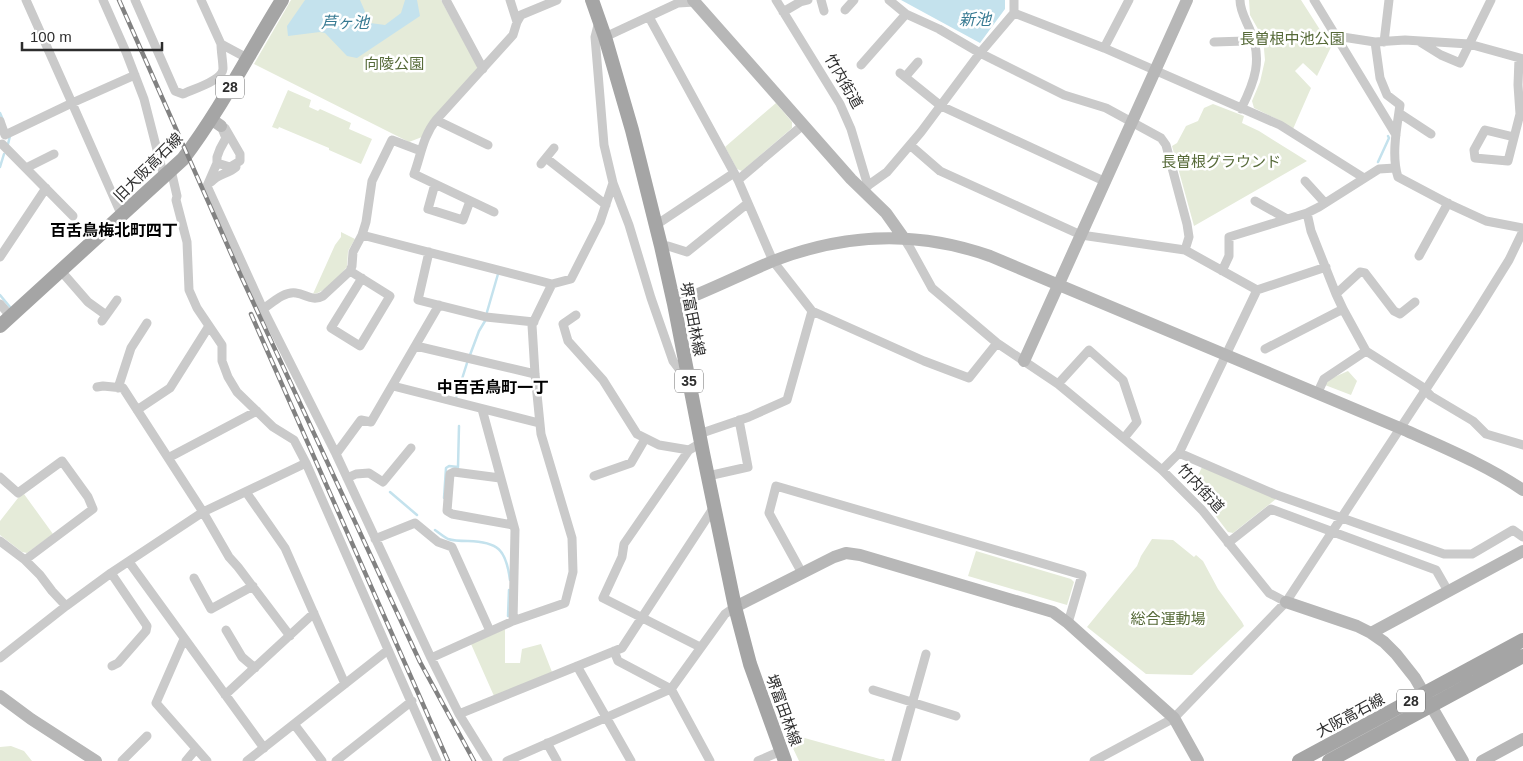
<svg xmlns="http://www.w3.org/2000/svg" width="1523" height="761" viewBox="0 0 1523 761" font-family="Arial,'Noto Sans JP',sans-serif">
  <style>
    .green { fill: #e5ebd9 }
    .water { fill: #c4e2ed }
    .lines { fill: none; stroke-linecap: round; stroke-linejoin: round }
    .stream { stroke: #c4e2ed; stroke-width: 2.5 }
    .street { stroke: #cacaca; stroke-width: 9 }
    .secondary { stroke: #b7b7b7; stroke-width: 12 }
    .primary { stroke: #a5a5a5; stroke-width: 14 }
    .rail-casing { stroke: #828282; stroke-width: 4.5 }
    .rail { stroke: #fff; stroke-width: 2.5; stroke-dasharray: 8; stroke-linecap: butt }
    .labels { text-anchor: middle; dominant-baseline: central; stroke-width: 5; stroke-linejoin: round; paint-order: stroke }
    .shield { fill: #fff; stroke: #6c6c6c; stroke-width: 1 }
    .shield-label { font-size: 14px; font-weight: bold; fill: #2d2d2d }
    .park-label { font-size: 15px; fill: #566a38; stroke: #fff }
    .street-label { font-size: 15px; fill: #2d2d2d; stroke: #fff }
    .water-label { font-size: 16px; font-style: italic; fill: #377a92; stroke: #fff }
    .neighbourhood-label { font-size: 16px; font-weight: bold; fill: #000; stroke: #fff }
  </style>
  <rect width="100%" height="100%" fill="#fff"/>
  <path class="green" d="M291 0H441L477 66V71L422 137 409 142 254 64Z
    M1249 0H1301L1331 47 1317 76 1303 63 1295 71 1311 88 1293 129 1279 120 1254 108 1252 101 1260 82 1265 60 1263 38 1250 15Z
    M288 90 311 100 309 107 318 111 320 109 351 123 349 129 372 139 361 164 329 150V148L279 127 278 129 272 127Z
    M776 103 792 122V128L742 171 737 169 725 147Z
    M1213 104 1244 116 1242 123 1259 131 1307 161 1194 226 1172 146 1177 143 1186 126 1198 121 1204 108Z
    M341 232 355 239 348 251 347 267C338 277 327 292 313 294L335 245 341 237Z
    M1348 371 1357 381 1351 395 1325 385 1330 379Z
    M1202 467 1276 499 1233 533 1228 532 1208 506 1191 489 1193 486Z
    M24 494 53 534 27 553 22 552 0 535V521L18 498Z
    M1152 539 1173 540 1194 557 1196 555 1203 561 1218 589 1242 622 1244 626 1192 675 1146 674 1087 627 1137 566 1141 556Z
    M976 551 1071 579 1074 582 1067 605 968 576Z
    M505 629V663H520L522 649 541 644 552 672 494 696 471 644Z
    M801 737 880 759H884L885 761H799L790 742Z
    M11 746 24 751 32 761H0V747Z"/>
  <path class="water" d="M305 0H360L370 23 385 25 401 13 405 0H417L420 16 357 58 347 56 325 33 320 32 288 36 287 26Z
    M901 0H1005V9L980 43Z"/>
  <g class="lines">
    <path class="stream" d="M0 113 3 120
      M8 144 10 136
      M1378 162 1389 138 1388 136
      M0 167 4 154
      M0 295 10 307
      M487 312 498 274
      M470 355 479 331 485 321
      M456 398 467 363
      M390 492 417 515
      M444 498 446 468 449 466 458 467 459 426
      M435 530C439 533 444 537 448 539 454 541 461 541 468 541 498 542 506 549 510 580
      M508 616 509 590"/>
    <path class="street" d="M26 0 72 103 135 75
      M103 0 126 52 144 99 164 177
      M135 0 175 91 183 94C193 89 222 81 223 69 223 61 221 52 221 44
      M201 0 221 44 247 58
      M446 0 483 69
      M510 0 517 22
      M776 0 840 104 851 129 868 186
      M821 0 824 11
      M889 0 906 14 939 29 980 53 1064 95 1106 108 1161 138 1166 145 1187 224 1189 237 1185 250
      M1240 0C1240 11 1246 20 1250 30 1263 59 1255 81 1241 109
      M1314 0 1396 135
      M845 10 854 0
      M783 12 800 2 808 0
      M1014 13 1104 48 1280 125 1364 178
      M649 17 738 180 773 261 812 311 924 361 969 378 997 343
      M599 21 595 37 604 145 613 183 629 225 651 298 673 361 686 378
      M1336 36 1375 42 1380 78 1387 95 1400 105C1397 126 1391 156 1398 177L1449 204 1486 221 1523 228
      M605 37 678 3 695 2
      M1214 42 1245 41 1254 39
      M1375 42 1405 40 1469 44 1523 59
      M1384 42 1389 0
      M1420 42 1441 55 1460 63 1491 0
      M1104 48 1129 0
      M861 65 906 14
      M900 73 941 106 1106 182
      M905 77 918 62
      M1399 113 1431 134
      M436 120 488 145
      M0 121 5 135 72 103 122 216
      M221 126 226 138 220 149 217 157V163L207 186 263 309 336 454 431 658 459 714 488 761
      M1514 137 1485 130 1474 150 1475 158 1508 161 1520 114 1518 85 1519 59
      M2 144 73 216
      M910 145 940 171 1081 235 1185 250 1257 290
      M546 158 606 205
      M217 163 230 167 240 161V154L225 128
      M541 164 554 148
      M26 168 54 154
      M171 170 177 196 176 200 187 242 189 290 197 308 222 345V361L228 377 237 392 273 427 294 440 306 463 437 761
      M738 180 803 125
      M1305 181 1325 203
      M211 182C218 174 228 174 236 167
      M435 184 428 209 463 220 470 201
      M863 189 887 172 921 132 980 53 1014 13V0
      M1255 201 1287 219
      M494 212 414 174C421 155 423 136 436 120L513 35 517 22 521 15 557 0
      M1307 213 1311 231 1336 294 1343 309 1366 351 1421 386 1431 396 1473 421 1486 434 1523 445
      M656 225 734 173
      M362 235 552 284 571 279 600 222 613 183
      M903 237 910 248 932 288 997 343 1058 384 1162 470 1202 510 1269 593 1286 602
      M661 246H668L687 252 748 203
      M429 252 418 300 486 317 534 322
      M1419 256 1448 203
      M0 257 46 188
      M61 271 88 302 106 315
      M350 271 390 296 360 346 331 328 362 278
      M1222 271 1229 256V237L1307 213 1319 207 1379 169 1395 168
      M1336 294 1360 272 1365 273 1394 311 1400 314 1415 302
      M0 304 11 317
      M263 309C272 303 284 291 296 293 306 294 312 302 323 296L350 271 352 266 353 252 362 235 366 222 372 181 392 140 421 151
      M576 315 563 324 568 341 603 380 637 434 659 445 689 450
      M102 321 117 300
      M416 346 535 374
      M1265 349 1343 309
      M1058 384 1089 350 1123 380 1137 422 1124 438
      M393 386 539 423
      M97 387 103 386 123 388 203 512 229 557 238 567 290 636
      M118 388 131 348 147 323
      M1317 394 1324 379 1366 351
      M482 409 515 530 513 621
      M137 410 170 388 209 326
      M699 434 749 417 787 400 812 311
      M1179 453 1274 494 1444 554H1472L1513 530 1523 537
      M336 454 361 420 371 422 439 305
      M168 458 257 411
      M1162 470 1179 453 1257 290 1326 267
      M594 476 631 463 645 439
      M708 476 748 467 739 420
      M0 477 18 493 62 461 88 497 93 509 25 560
      M347 478 356 474 369 473 383 482 411 448
      M500 478 454 472 450 474 447 511 452 514 513 525
      M246 492 285 548 345 684
      M375 539 415 523 438 542 452 547 490 631
      M0 541 25 560 40 575 52 591 66 606
      M1228 543 1271 509 1436 570 1448 591
      M129 562 264 748
      M111 573 147 626 146 631 118 663 112 666
      M802 573 769 513 776 486 1082 575 1068 623
      M194 578 211 609 253 586
      M226 630 242 657 255 668
      M184 639 156 703 207 761
      M700 647 603 598 622 557 624 544 689 450 701 443
      M614 651 618 661 671 689 710 761
      M0 658 66 606 111 573 203 512 306 463
      M431 658 513 621 565 603 573 572 572 538 541 434 535 374 532 325 552 284
      M577 666 631 761
      M873 690 956 716
      M225 695 314 613
      M459 714 622 648 714 507
      M294 724 322 761
      M547 743 557 761
      M122 761 147 736
      M186 761 196 749
      M247 761 388 650
      M336 761 412 701
      M507 761 671 689 725 614 735 607
      M758 761 781 751
      M896 761 926 654
      M1094 761 1174 718 1286 602 1476 313 1509 260 1523 231"/>
    <path class="secondary" d="M693 0 851 179 886 213 903 237
      M211 119 221 126
      M674 304C708 291 740 275 773 261 845 233 917 230 990 256L1407 431C1447 449 1486 465 1523 490
      M1024 361 1187 0
      M1286 602 1357 626 1371 633 1384 642 1396 654 1415 678 1463 761
      M735 607 834 557 846 553 860 555 1053 612 1068 623 1174 718 1198 761
      M1371 633 1523 551
      M0 696 31 719 96 761
      M1482 761 1523 739"/>
    <path class="primary" d="M592 0 605 37 632 130 661 246 674 304 703 453 735 607 750 664 785 761
      M0 326 183 159C221 109 249 53 282 0
      M1299 761 1523 640
      M1329 761 1523 656"/>
    <g class="rail-casing">
      <path id="rail" d="M119 0 241 276 420 662 474 761
        M251 314 448 761"/>
    </g>
    <use href="#rail" class="rail"/>
  </g>
  <g class="labels">
    <g class="shield">
      <rect x="216" y="75.5" width="28" height="23" rx="4"/>
      <rect x="675" y="369.5" width="28" height="23" rx="4"/>
      <rect x="1397" y="689.5" width="28" height="23" rx="4"/>
    </g>
    <g class="shield-label">
      <text x="230" y="87">28</text>
      <text x="689" y="381">35</text>
      <text x="1411" y="701">28</text>
    </g>
    <g class="park-label">
      <text x="1292" y="38">長曽根中池公園</text>
      <text x="394" y="63">向陵公園</text>
      <text x="1221" y="161">長曽根グラウンド</text>
      <text x="1168" y="618">総合運動場</text>
    </g>
    <g class="street-label">
      <text transform="translate(844 81) rotate(60)">竹内街道</text>
      <text transform="translate(148 167) rotate(-45)">旧大阪高石線</text>
      <text transform="translate(693 319) rotate(79)">堺富田林線</text>
      <text transform="translate(1201 488) rotate(47)">竹内街道</text>
      <text transform="translate(784 710) rotate(70)">堺富田林線</text>
      <text transform="translate(1350 715) rotate(-28)">大阪高石線</text>
    </g>
    <g class="water-label">
      <text x="975" y="19">新池</text>
      <text x="345" y="22">芦ヶ池</text>
    </g>
    <g class="neighbourhood-label">
      <text x="114" y="230">百舌鳥梅北町四丁</text>
      <text x="493" y="387">中百舌鳥町一丁</text>
    </g>
  </g>
  <path d="M22 42v8h140v-8" fill="none" stroke="#2d2d2d" stroke-width="2.5"/>
  <text x="30" y="42" font-size="15" fill="#2d2d2d" stroke="#ffffff" stroke-width="4" paint-order="stroke">100 m</text>
</svg>
